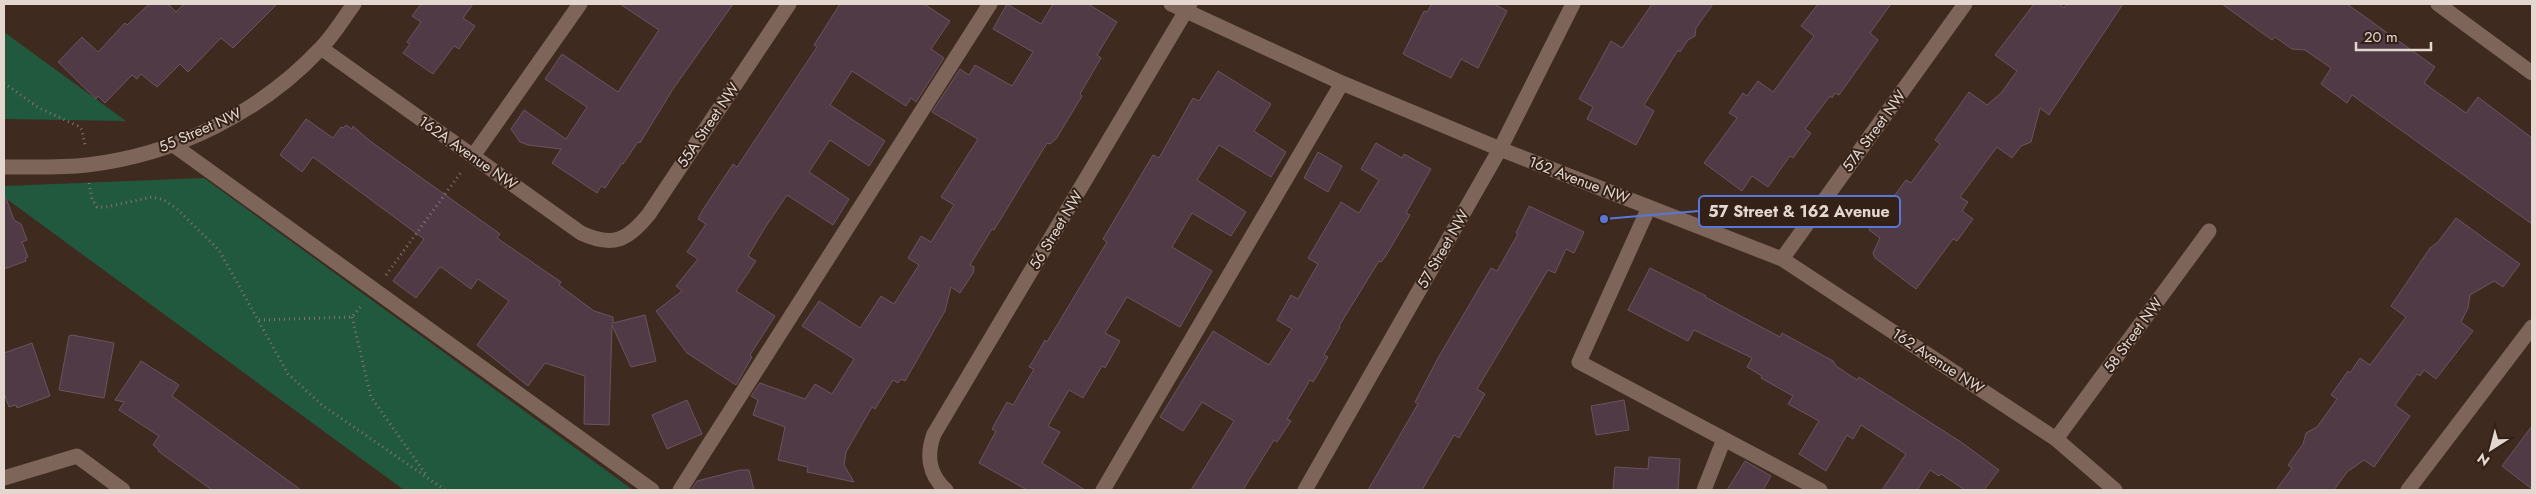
<svg xmlns="http://www.w3.org/2000/svg" width="2536" height="494" viewBox="0 0 2536 494" font-family="Jost,sans-serif">
  <style>
    .green { fill: #21593e }
    .building { fill: #503a46; stroke: #6b5460 }
    .lines { fill: none; stroke-linecap: round; stroke-linejoin: round }
    .path { stroke: #85746b; stroke-width: 3; stroke-dasharray: 1 4; stroke-linecap: butt }
    .minor { stroke: #7d6559; stroke-width: 15 }
    .labels { text-anchor: middle; dominant-baseline: central; stroke-width: 4; stroke-linejoin: round; paint-order: stroke }
    .street-label { font-size: 15px; fill: #e4d7d0; stroke: #332016 }
    .leader { fill: none; stroke: #5977d6; stroke-width: 2 }
    .callout-dot { fill: #5977d6; stroke: #332016; stroke-width: 2 }
    .callout { fill: #332016; stroke: #5977d6; stroke-width: 2 }
    .callout-label { font-size: 16px; text-anchor: middle; font-weight: bold; fill: #e4d7d0 }
  </style>
  <rect width="100%" height="100%" fill="#3e2a1f"/>
  <path class="green" d="M4 32 126 121 4 119Z
    M204 178 633 490H404L4 197V186Z"/>
  <path class="building" d="M149 4H168L176 12 184 4H277L233 48 221 38 188 72 180 64 157 87 141 74 137 79 132 75 105 103 98 96 96 99 58 62 82 37 98 52 125 23 127 25Z
    M421 4H473L463 18 475 26 459 49 454 46 433 74 403 53 410 44 407 42 421 22 412 16Z
    M620 4H733L673 89 640 143 638 142 623 164 622 163 605 188 601 186 597 193 552 163 561 149 528 145 520 142 511 129 524 110 566 139 587 107 545 79 562 54 618 92 659 30Z
    M840 4H924L950 21 931 49 944 58 916 102 911 98 906 106 852 71 830 105 885 141 869 166 830 140 809 172 849 199 833 225 787 195 766 226 748 256 756 261 736 291 775 316 750 355 752 357 736 385 687 353 656 311 682 291 676 286 698 259 687 252 706 224 698 219 702 211 733 164 737 167 817 47 814 45Z
    M1007 4 1041 24 1053 4H1088L1117 22 1097 55 1101 58 1080 94 1082 96 1056 139 1050 144 1047 143 994 230 992 229 970 265 974 267 973 273 960 293 951 287 945 311 905 381 901 379 898 383 893 380 875 409 872 407 846 452 844 465 854 482 807 472 808 467 778 460 785 427 753 415 758 400 751 396 760 383 805 399 815 384 832 394 854 359 802 326 819 301 860 328 881 296 894 304 919 265 908 258 921 236 931 242 954 205 941 197 978 139 932 112 960 69 969 75 975 65 1012 86 1033 52 993 29Z
    M1432 4H1494L1507 11 1478 68 1461 59 1451 78 1403 54 1424 11 1427 12Z
    M1652 4H1713L1696 28 1695 36 1688 40 1680 52 1678 50 1644 105 1654 111 1636 145 1587 119 1593 107 1579 99 1611 41 1622 48Z
    M1818 4H1891L1870 33 1878 40 1839 95 1835 93 1832 98 1830 96 1805 129 1811 133 1793 158 1790 156 1768 187 1752 176 1742 191 1704 163 1737 118 1729 113 1743 93 1747 96 1758 81 1773 92 1814 36 1801 26Z
    M2034 4H2059L2064 8 2067 4H2123L2049 115 2040 108 2031 142 2021 146 2012 158 1997 147 1960 197 1968 202 1962 211 1973 219 1957 241 1953 239 1916 289 1875 258 1873 253 1880 238 1869 230 1906 180 1911 183 1940 144 1935 140 1969 92 1987 105 2001 93 2017 71 1995 55Z
    M2222 4H2347L2435 67 2424 83 2466 113 2478 97 2532 138V224L2352 95 2347 103 2321 84 2331 68 2305 50 2292 49 2275 37 2272 40Z
    M1218 71 1271 104 1254 131 1286 152 1271 177 1219 145 1197 180 1246 212 1231 236 1192 213 1172 247 1212 271 1180 327 1127 297 1105 333 1120 341 1105 368 1102 366 1083 398 1069 390 1048 426 1060 432 1042 463 1085 490H1027L979 463 996 431 992 429 1007 402 1013 405 1034 369 1029 367 1033 361 1045 340 1047 342 1107 242 1103 239 1153 155 1159 158 1193 98 1199 101Z
    M306 119 333 138 341 127 343 128 346 125 352 129 353 126 370 141 500 234 497 238 561 282 559 285 594 311 613 317V323L645 315 656 361 631 367 612 325 609 425 584 424 585 376 545 363 528 386 477 345 509 301 478 279 471 289 441 267 439 268 416 298 393 281 424 239 313 157 302 172 280 155Z
    M1376 143 1402 158 1404 154 1431 169 1406 213 1410 215 1385 257 1381 262 1379 261 1339 326 1340 327 1324 355 1328 357 1313 382 1310 380 1287 419 1291 421 1277 442 1274 440 1243 490H1191L1234 421 1202 402 1183 431 1160 417 1213 331 1269 365 1292 329 1277 320 1291 295 1298 299 1318 264 1308 258 1341 202 1359 213 1379 180 1361 169Z
    M1318 152 1342 166 1328 192 1304 178Z
    M4 198H6L14 220 21 224 27 240 22 242 28 257 25 258 26 261 4 269Z
    M1529 206 1584 232 1574 253 1566 249 1555 273 1548 270 1477 389 1485 394 1459 438 1454 435 1422 490H1368L1418 404 1415 402 1438 358 1491 268 1497 271 1518 234 1516 233Z
    M2456 218 2520 264 2503 287 2494 281 2470 295 2468 308 2461 322 2473 331 2436 379 2424 370 2420 376 2417 374 2395 405 2410 416 2374 467 2364 460 2347 472 2334 490H2276L2292 468 2288 465 2303 444 2306 433 2317 427 2337 399 2331 395 2348 371 2350 373 2360 358 2370 365 2406 317 2391 306 2430 248 2438 242Z
    M1650 268 1706 296 1705 297 1780 337 1782 333 1833 361 1836 366 1857 380 1859 377 1961 442 1999 470 1984 490H1965L1941 474 1939 476 1930 470 1917 490H1882L1906 454 1861 425 1853 439 1847 435 1826 471 1799 454 1819 421 1788 404 1793 396 1761 378 1762 376 1747 367 1752 358 1694 330 1688 341 1628 310Z
    M72 335 114 343 104 398 59 390 69 336Z
    M32 343 50 396 17 408 16 405 9 407 4 393V353Z
    M141 361 179 385 172 396 301 490H212L158 451 159 450 153 445 159 436 119 410 124 402 115 400Z
    M687 400 702 434 667 449 652 415Z
    M1624 400 1629 430 1596 435 1591 406Z
    M2532 426V489L2502 466Z
    M1649 457 1680 459 1678 490H1613L1615 467 1648 469Z
    M1745 461 1771 476 1763 490H1727Z
    M740 470H749L754 490H691L697 481Z"/>
  <g class="lines">
    <path class="path" d="M4 83 39 108 78 126 82 130 85 145
      M89 183 92 199 97 207H106L152 197 164 200 176 208 219 250 288 374 322 405 445 490
      M386 275 462 171
      M352 317 371 397 427 476
      M259 320 352 317 362 305"/>
    <path class="minor" d="M1171 4 1342 83 1500 149 1782 259 2056 439 2115 490
      M2438 4 2532 73
      M321 48 581 233C613 248 628 240 649 214L789 4
      M172 144 652 490
      M473 156 580 4
      M4 167C31 167 60 168 87 165 174 155 260 113 320 49 333 36 343 19 354 4
      M1649 207 1579 362 1820 490
      M1782 259 1965 4
      M2056 439 2209 231
      M4 478 77 456 123 490
      M680 490 990 4
      M946 490C929 475 926 455 934 434L1190 4
      M1103 490 1342 83
      M1305 490 1500 149 1573 4
      M1704 490 1724 439
      M2408 490 2532 327"/>
  </g>
  <g class="labels">
    <g class="street-label">
      <text transform="translate(708 125) rotate(-56)">55A Street NW</text>
      <text transform="translate(200 130) rotate(-24)">55 Street NW</text>
      <text transform="translate(1874 131) rotate(-54)">57A Street NW</text>
      <text transform="translate(468 153) rotate(35)">162A Avenue NW</text>
      <text transform="translate(1579 180) rotate(21)">162 Avenue NW</text>
      <text transform="translate(1056 230) rotate(-59)">56 Street NW</text>
      <text transform="translate(1443 249) rotate(-60)">57 Street NW</text>
      <text transform="translate(2133 335) rotate(-54)">58 Street NW</text>
      <text transform="translate(1938 361) rotate(33)">162 Avenue NW</text>
    </g>
  </g>
  <path class="leader" d="M1604 219L1699 211"/>
  <circle class="callout-dot" cx="1604" cy="219" r="5"/>
  <rect class="callout" x="1699" y="196" width="201" height="31" rx="5"/>
  <g class="callout-label">
    <text x="1799" y="217">57 Street &amp; 162 Avenue</text>
  </g>
  <rect width="2536" height="494" fill="none" stroke="#e4d7d0" stroke-width="10"/>
  <g transform="translate(2491 449) rotate(216)" stroke="#332016" stroke-width="4" paint-order="stroke">
  <path d="M0-4L9 19L0 12L-9 19Z" fill="#e4d7d0"/>
  <text y="-8" font-size="14" font-weight="bold" text-anchor="middle" fill="#e4d7d0">N</text>
  </g>
  <path d="M2356 42v8h75v-8" fill="none" stroke="#e4d7d0" stroke-width="2.5"/>
  <text x="2364" y="42" font-size="15" fill="#e4d7d0" stroke="#332016" stroke-width="4" paint-order="stroke">20 m</text>
</svg>
